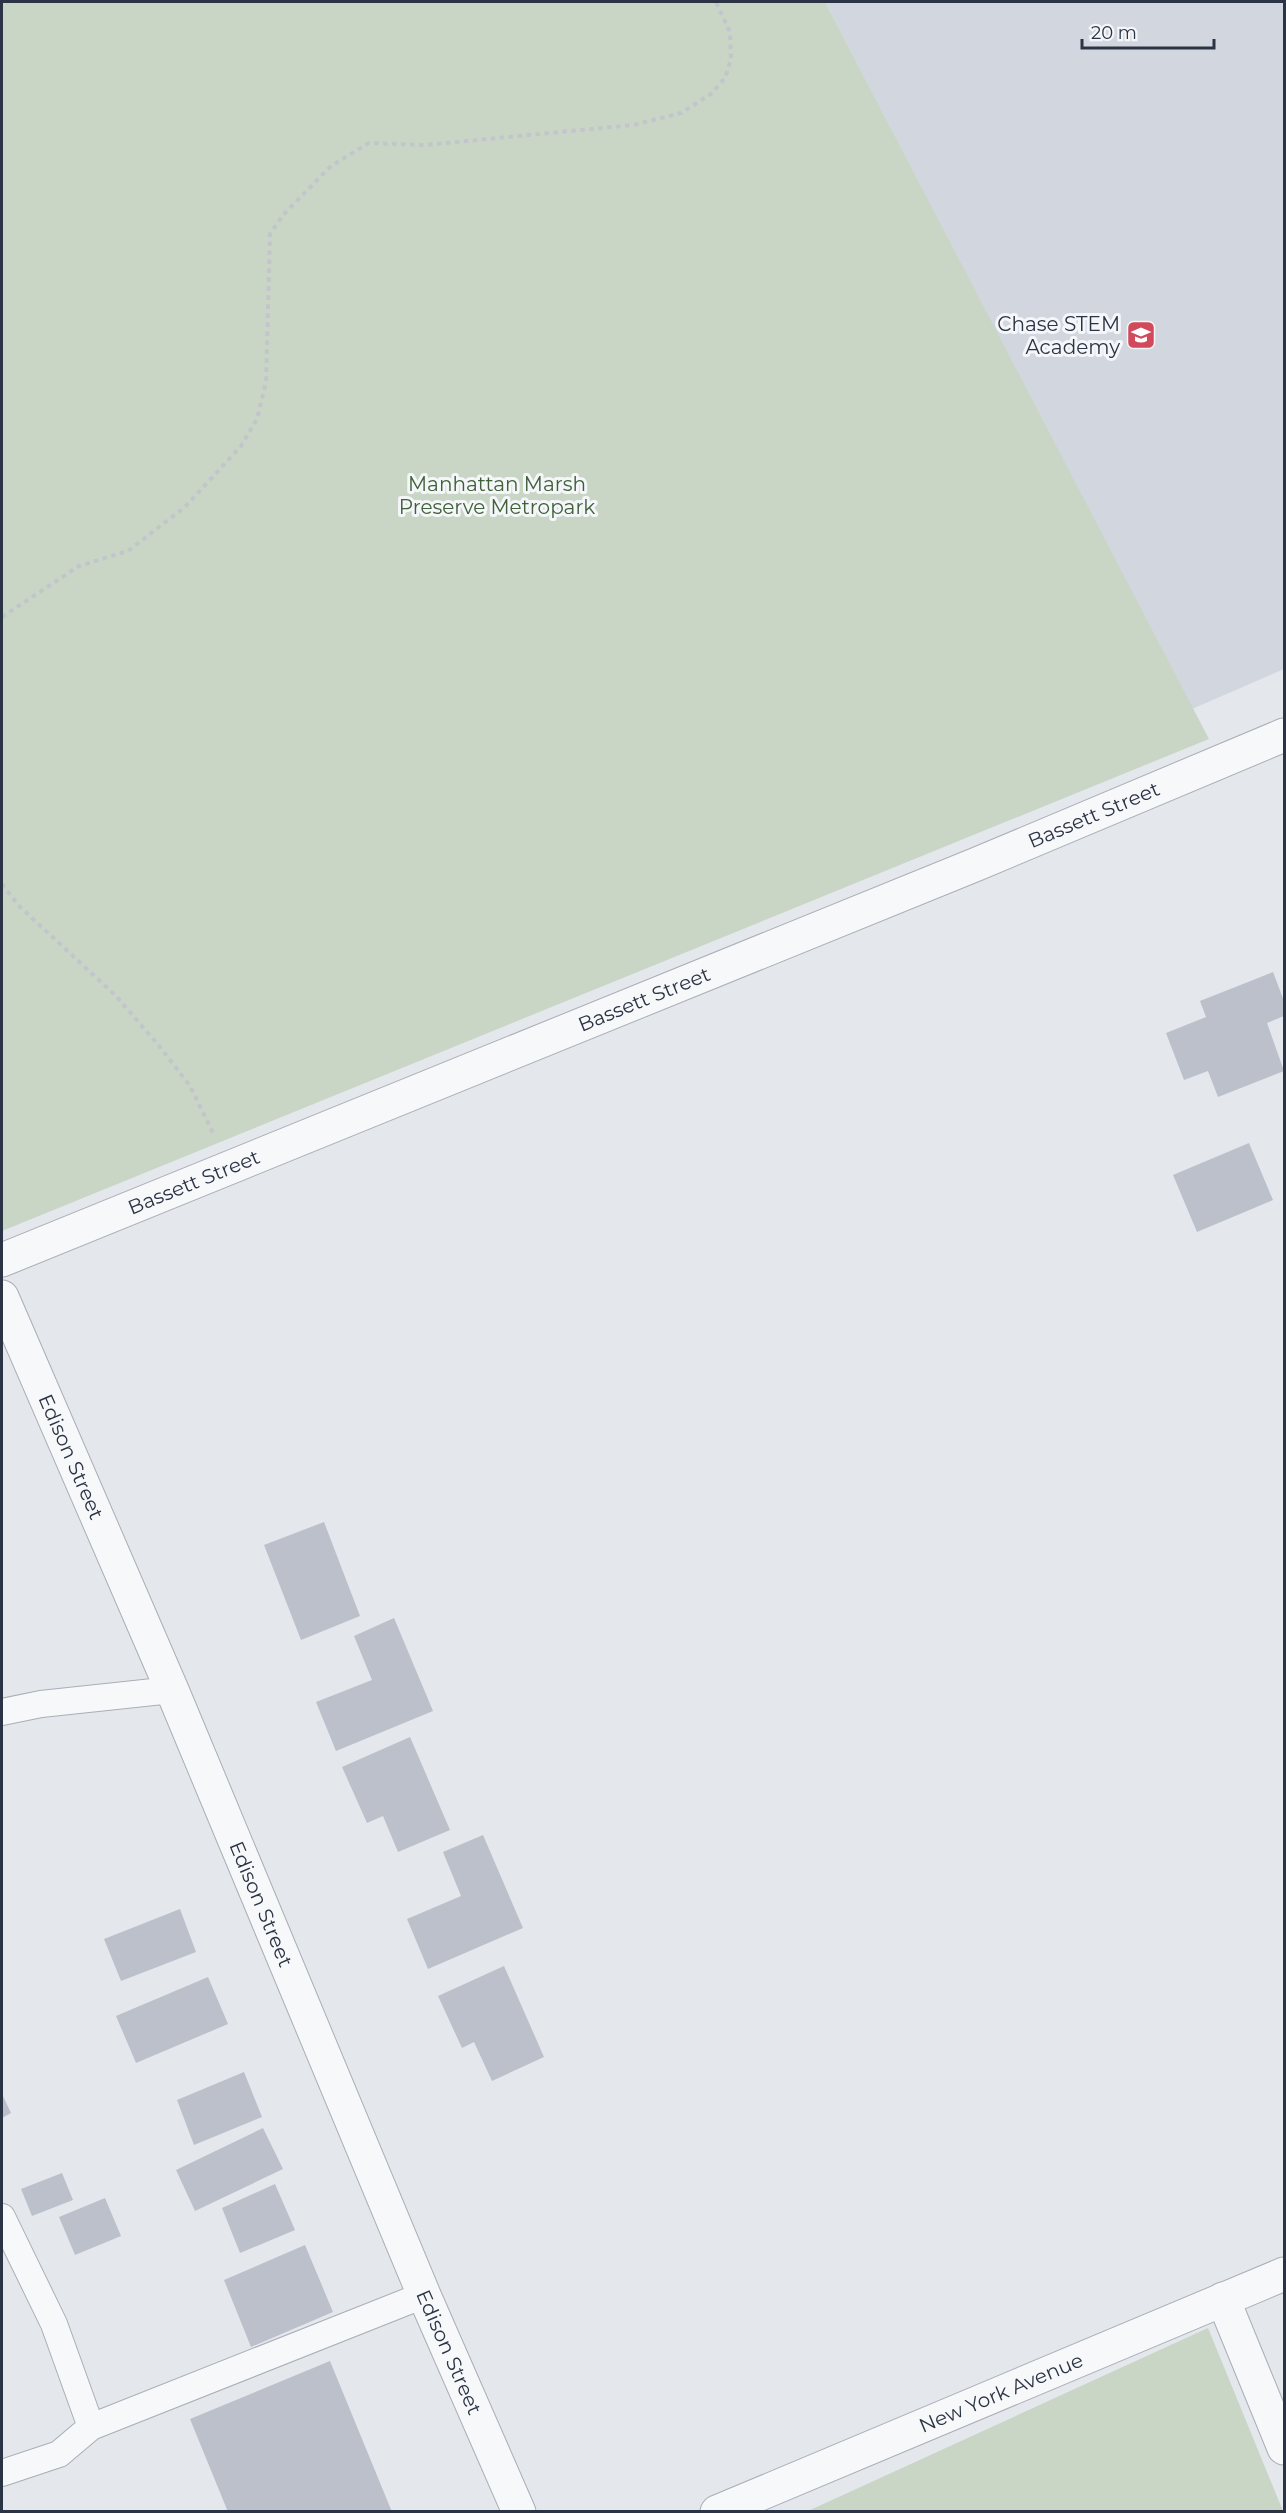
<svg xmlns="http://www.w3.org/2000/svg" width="1286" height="2513" viewBox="0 0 1286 2513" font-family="Montserrat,sans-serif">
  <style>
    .built { fill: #d2d6de }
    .green { fill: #c9d6c5 }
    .building { fill: #bbc0ca }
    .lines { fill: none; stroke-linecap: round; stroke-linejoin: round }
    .service-casing { stroke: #a9aeb7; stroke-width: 28 }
    .minor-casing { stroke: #a9aeb7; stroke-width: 35 }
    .tertiary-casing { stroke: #a9aeb7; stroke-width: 35 }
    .path { stroke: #c2c5cb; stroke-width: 4; stroke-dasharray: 4.5 4.5; stroke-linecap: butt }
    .service { stroke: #f7f8fa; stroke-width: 26 }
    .minor { stroke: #f7f8fa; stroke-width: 33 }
    .tertiary { stroke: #f7f8fa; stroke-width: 33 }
    .labels { text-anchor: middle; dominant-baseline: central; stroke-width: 6; stroke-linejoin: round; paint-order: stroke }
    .poi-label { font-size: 20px; fill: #2b3445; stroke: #f4f6f9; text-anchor: end }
    .park-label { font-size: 20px; fill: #3f6138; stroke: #f4f6f9 }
    .street-label { font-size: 20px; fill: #2b3445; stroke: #f4f6f9 }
  </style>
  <rect width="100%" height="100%" fill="#e4e7ec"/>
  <path class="built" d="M825 2H1284V669L1192 709Z"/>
  <path class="green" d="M2 2H825L1209 739 2 1231Z
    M1208 2328 1283 2511H808Z"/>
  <path class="building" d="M1273 972 1284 1001V1016L1267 1023 1284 1071 1218 1097 1208 1071 1184 1080 1166 1033 1206 1017 1200 1001Z
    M1249 1143 1273 1200 1197 1232 1173 1175Z
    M324 1522 360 1616 301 1640 264 1545Z
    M394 1618 433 1711 336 1751 316 1702 372 1680 354 1636Z
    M410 1737 450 1830 398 1852 383 1816 367 1823 342 1767Z
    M483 1835 523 1928 428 1969 407 1919 461 1896 443 1852Z
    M180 1909 196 1952 121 1981 104 1939Z
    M504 1966 544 2057 492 2081 474 2042 462 2048 438 1996Z
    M208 1977 228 2024 136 2063 116 2016Z
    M244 2072 262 2117 194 2145 177 2100Z
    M2 2094 11 2113 2 2118Z
    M263 2128 283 2169 195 2211 176 2170Z
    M62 2173 73 2200 32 2216 21 2189Z
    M275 2184 295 2230 240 2253 222 2208Z
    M105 2198 121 2236 75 2255 59 2217Z
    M305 2245 333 2312 251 2347 224 2280Z
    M330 2361 392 2512H228L190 2419Z"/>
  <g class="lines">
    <g class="service-casing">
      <path id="service" d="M2 1712 41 1704 172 1690
        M2 2217 54 2324 91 2427 424 2295
        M2 2473 59 2454 91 2427"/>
    </g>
    <g class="minor-casing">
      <g id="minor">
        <path id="s1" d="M2 1260 977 864 1284 735"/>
        <path id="s2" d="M2 1297 172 1690 424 2295 519 2512"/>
        <path d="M1223 2299 1284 2448"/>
      </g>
    </g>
    <g class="tertiary-casing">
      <g id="tertiary">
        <path id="s3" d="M717 2512 1284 2274"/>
      </g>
    </g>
    <path class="path" d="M2 617 79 566 128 551 185 507 241 446 257 419 266 382 270 234 283 215 331 166 369 143 425 145 633 125 681 113 711 94 725 78 731 59 730 32 716 2
      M2 884 18 905 116 996 160 1047 190 1086 213 1133"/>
    <use href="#service" class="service"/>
    <use href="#minor" class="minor"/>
    <use href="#tertiary" class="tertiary"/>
  </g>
  <defs>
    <g id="school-square" transform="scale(1.5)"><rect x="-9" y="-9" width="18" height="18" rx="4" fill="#d1495b" stroke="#f4f6f9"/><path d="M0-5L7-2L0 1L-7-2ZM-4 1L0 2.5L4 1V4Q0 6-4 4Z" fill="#fff"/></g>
  </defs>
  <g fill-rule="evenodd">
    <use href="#school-square" x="1141" y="335"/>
  </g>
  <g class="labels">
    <g class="poi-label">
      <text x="1120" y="324">Chase STEM<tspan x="1120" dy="23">Academy</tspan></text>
    </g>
    <g class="park-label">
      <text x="497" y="484">Manhattan Marsh<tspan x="497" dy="23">Preserve Metropark</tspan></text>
    </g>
    <g class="street-label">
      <text stroke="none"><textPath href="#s1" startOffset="1179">Bassett Street</textPath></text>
      <text stroke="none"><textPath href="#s1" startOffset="693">Bassett Street</textPath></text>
      <text stroke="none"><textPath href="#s1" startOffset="207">Bassett Street</textPath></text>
      <text stroke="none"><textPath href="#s2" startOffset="174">Edison Street</textPath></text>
      <text stroke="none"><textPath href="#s2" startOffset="660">Edison Street</textPath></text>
      <text stroke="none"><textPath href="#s2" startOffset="1146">Edison Street</textPath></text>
      <text stroke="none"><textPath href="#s3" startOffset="308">New York Avenue</textPath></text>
    </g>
  </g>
  <rect width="1286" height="2513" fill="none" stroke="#2b3445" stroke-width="6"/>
  <path d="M1082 39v9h132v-9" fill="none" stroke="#2b3445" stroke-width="3"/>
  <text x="1091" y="39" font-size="18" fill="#2b3445" stroke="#f4f6f9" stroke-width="4.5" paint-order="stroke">20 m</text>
</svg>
